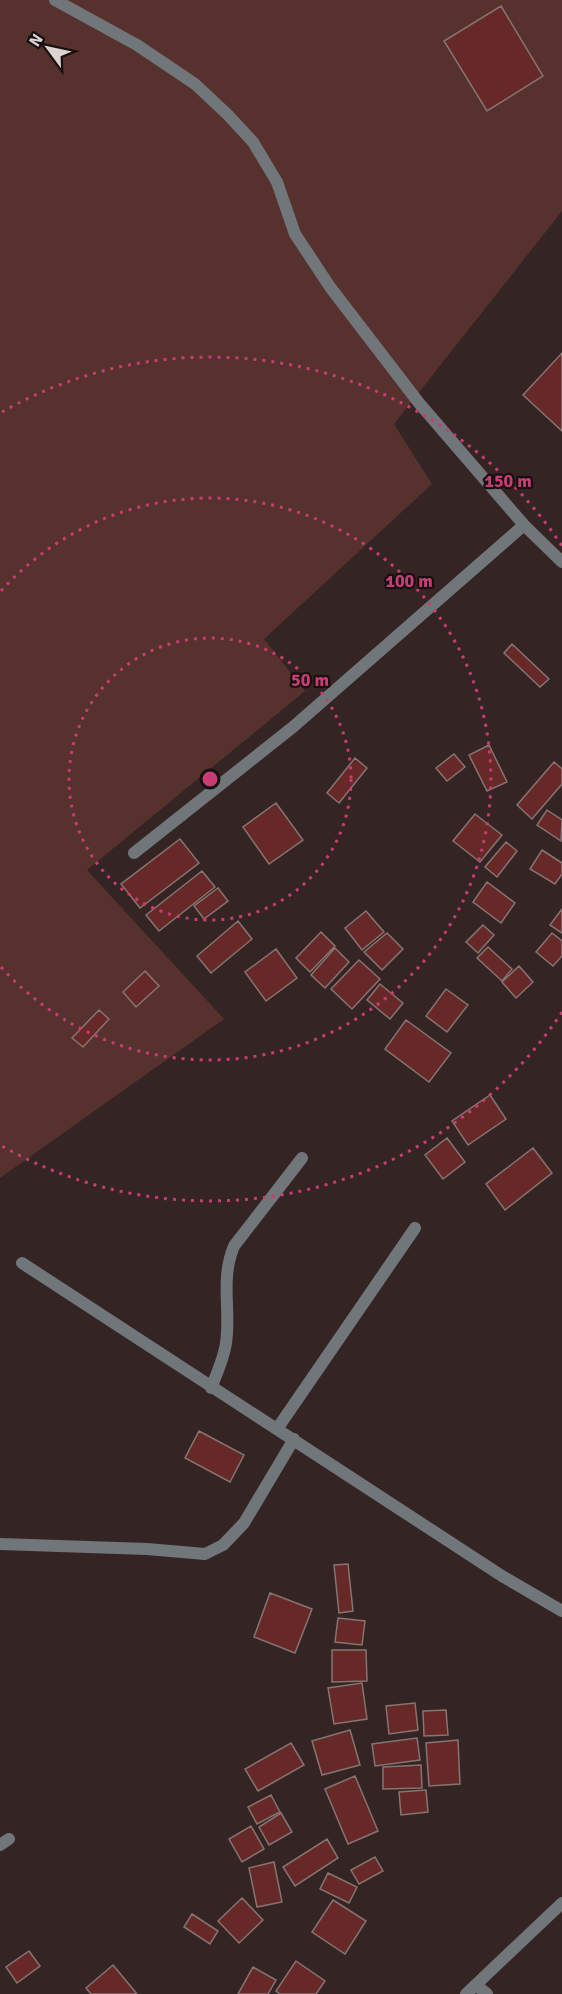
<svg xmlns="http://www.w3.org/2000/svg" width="562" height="1994" viewBox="0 0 562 1994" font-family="Signika,sans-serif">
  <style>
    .green { fill: #56312e }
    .building { fill: #672927; stroke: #867473; stroke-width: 1.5 }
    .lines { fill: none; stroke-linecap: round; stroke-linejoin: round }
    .minor { stroke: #71767b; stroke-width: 12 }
    .ring { fill: none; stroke: #c73d73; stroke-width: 3; stroke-dasharray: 3 6 }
    .centre { fill: #c73d73; stroke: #171010; stroke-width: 3 }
    .ring-label { font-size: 18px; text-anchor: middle; font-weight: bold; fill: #c73d73; stroke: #171010; stroke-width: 4.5; stroke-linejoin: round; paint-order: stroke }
  </style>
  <rect width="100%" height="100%" fill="#342524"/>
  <path class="green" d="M0 0H562V211L394 424 432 484 264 639 305 691 87 870 224 1019 0 1178Z"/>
  <path class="building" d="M501 6 543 76 487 111 444 41Z
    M562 353V431L523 395Z
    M512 644 549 679 540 687 504 653Z
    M489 745 507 782 487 791 469 755Z
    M454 754 465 767 447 781 436 768Z
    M355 758 367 768 339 803 327 793Z
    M554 762 562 769V784L532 819 517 805Z
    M276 803 303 840 269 864 243 827Z
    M547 810 562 820 561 841 537 825Z
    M475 814 502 835 480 862 453 841Z
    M180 839 199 863 140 908 121 884Z
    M506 842 517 851 497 877 485 867Z
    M542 850 562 863V874L555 884 530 869Z
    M202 871 215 887 159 931 146 915Z
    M487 882 515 903 501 923 473 902Z
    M218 888 228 901 204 919 194 906Z
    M562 909V933L550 925Z
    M366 911 384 932 362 950 345 928Z
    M238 921 252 939 211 973 197 956Z
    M483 925 494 935 478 953 466 942Z
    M321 932 335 946 310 972 296 958Z
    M387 933 403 949 382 970 364 952Z
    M552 933 562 941V956L553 966 536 952Z
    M488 947 512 969 502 981 477 958Z
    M335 948 349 962 325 988 311 975Z
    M276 949 297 978 266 1001 245 972Z
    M359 960 380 979 352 1009 331 989Z
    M519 966 533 982 516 998 502 982Z
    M145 971 159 986 136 1007 123 992Z
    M380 984 403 1003 390 1019 367 1000Z
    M446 989 468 1005 447 1032 426 1016Z
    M99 1010 109 1019 83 1047 72 1038Z
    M406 1020 451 1053 429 1082 385 1049Z
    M490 1095 506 1119 468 1145 452 1121Z
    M447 1138 465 1162 443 1179 425 1155Z
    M533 1148 552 1173 505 1210 486 1184Z
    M199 1431 244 1455 230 1482 185 1458Z
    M348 1564 353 1611 339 1613 334 1565Z
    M270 1593 312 1609 295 1653 254 1637Z
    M338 1618 365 1621 362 1645 335 1642Z
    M332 1650H366L367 1681 332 1682Z
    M362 1683 367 1719 334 1724 328 1688Z
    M415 1703 418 1730 389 1734 386 1706Z
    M446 1710 448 1735 424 1736 423 1711Z
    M350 1730 360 1765 322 1775 312 1741Z
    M417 1738 420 1760 375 1766 372 1744Z
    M458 1740 460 1784 429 1786 426 1743Z
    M291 1743 304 1765 258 1791 245 1769Z
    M421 1765 422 1788 383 1789V1767Z
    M355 1776 378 1831 348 1844 325 1789Z
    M426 1790 428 1812 401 1815 399 1792Z
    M271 1795 280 1812 257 1824 248 1807Z
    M281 1813 292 1832 269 1845 259 1827Z
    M251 1826 264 1849 242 1862 229 1839Z
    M327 1839 338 1858 295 1886 283 1867Z
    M375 1857 383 1871 359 1884 351 1870Z
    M274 1862 282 1902 257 1907 249 1868Z
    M328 1873 357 1887 349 1903 320 1889Z
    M242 1898 263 1920 239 1943 218 1921Z
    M333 1900 366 1921 345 1954 312 1932Z
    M192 1914 218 1931 210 1944 184 1927Z
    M29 1951 40 1966 17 1983 6 1967Z
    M296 1961 325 1981 316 1994H280L276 1991Z
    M113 1965 137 1994H91L86 1988Z
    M253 1967 276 1980 268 1994H238Z"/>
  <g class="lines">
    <path class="minor" d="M55 0 137 45 195 84 228 115 253 142 277 182 295 234 330 287 419 403 524 525 562 562
      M134 853 293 727 524 525
      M22 1263 502 1576 562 1611
      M211 1388C217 1373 224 1358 226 1343 231 1309 220 1280 234 1246L302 1158
      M277 1429 415 1228
      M0 1544 147 1549 205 1554 223 1545 244 1523 294 1439
      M0 1845 9 1839
      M476 1985 487 1994
      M466 1994 562 1903"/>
  </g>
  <g class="ring">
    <circle cx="210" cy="779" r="141"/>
    <path d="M1 591A281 281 0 1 1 1 967"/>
    <path d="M562 1012A422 422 0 0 1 2 1146M2 412A422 422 0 0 1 562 546"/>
  </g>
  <circle cx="210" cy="779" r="9" class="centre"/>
  <g class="ring-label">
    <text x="508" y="487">150 m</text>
    <text x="409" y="587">100 m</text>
    <text x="310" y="686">50 m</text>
  </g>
  <g transform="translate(48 48) rotate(303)" stroke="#171010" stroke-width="4.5" paint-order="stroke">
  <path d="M0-4.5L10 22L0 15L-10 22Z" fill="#ddd3d2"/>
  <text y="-9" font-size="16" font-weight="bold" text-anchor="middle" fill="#ddd3d2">N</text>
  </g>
</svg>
